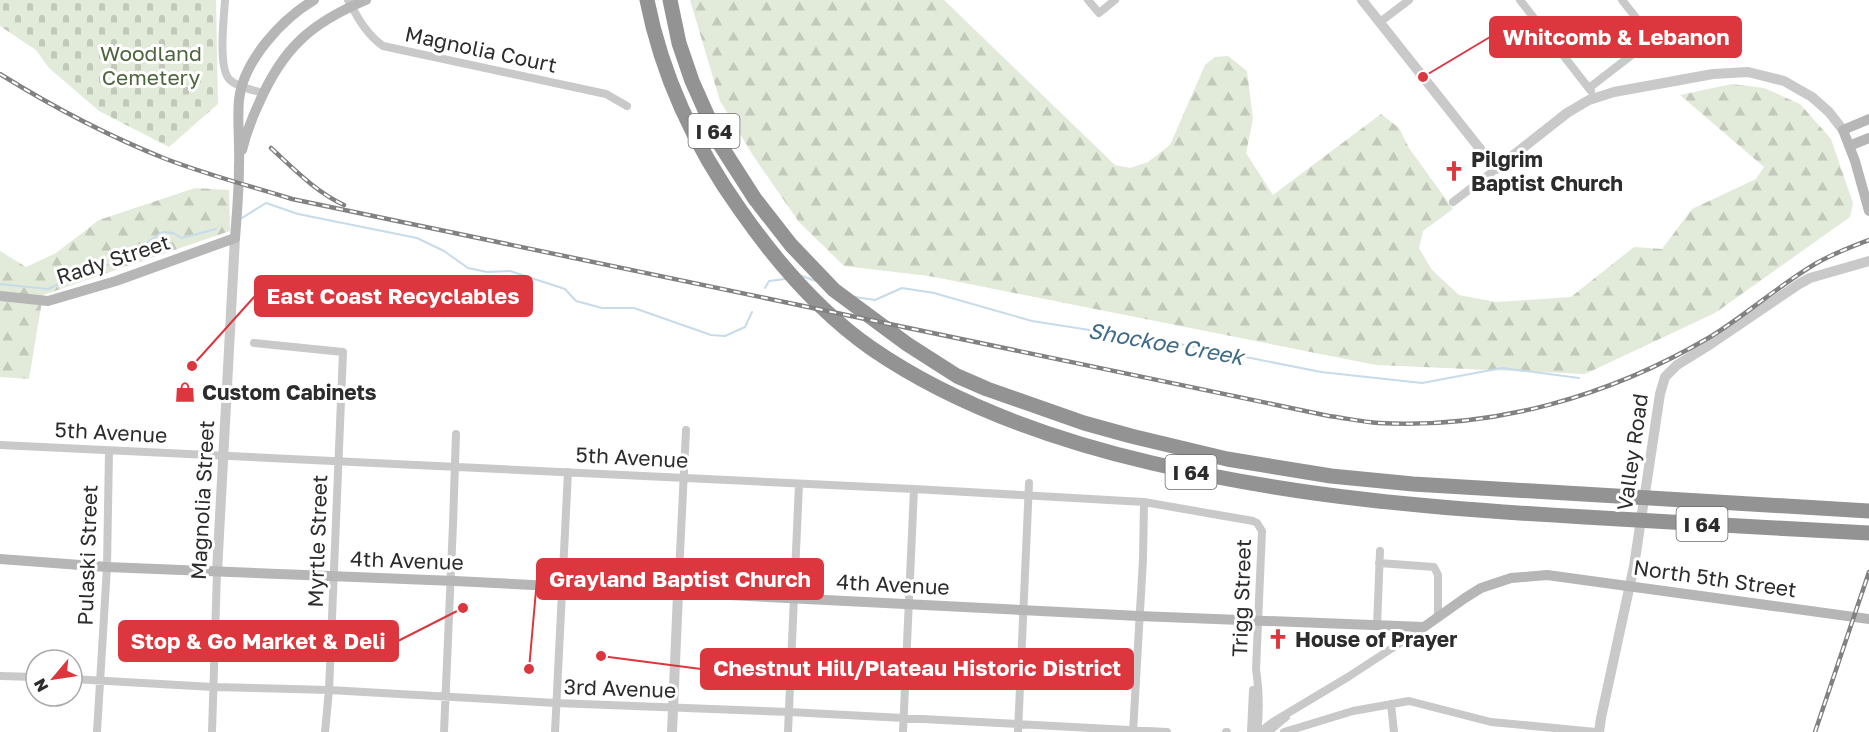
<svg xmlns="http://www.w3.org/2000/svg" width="1869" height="732" viewBox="0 0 1869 732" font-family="'Golos Text',sans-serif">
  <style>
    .forest { fill: url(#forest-firs) }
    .cemetery { fill: url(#cemetery-stones) }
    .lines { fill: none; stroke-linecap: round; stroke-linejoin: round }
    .stream { stroke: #c7dbe9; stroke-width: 2 }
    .minor { stroke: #c9c9c9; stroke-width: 8 }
    .tertiary { stroke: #c9c9c9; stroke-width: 10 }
    .secondary { stroke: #b6b6b6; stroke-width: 10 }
    .motorway { stroke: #939393; stroke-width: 15 }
    .rail-casing { stroke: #818181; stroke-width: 4.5 }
    .rail { stroke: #fff; stroke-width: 2; stroke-dasharray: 7; stroke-linecap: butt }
    .labels { text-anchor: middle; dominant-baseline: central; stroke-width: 6; stroke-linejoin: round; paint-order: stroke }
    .shield { fill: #fff; stroke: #6b6b6b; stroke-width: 1.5 }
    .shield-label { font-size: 20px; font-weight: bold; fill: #2c2c2c }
    .street-label { font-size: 21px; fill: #2c2c2c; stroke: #fff }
    .park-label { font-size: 21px; fill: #4e653c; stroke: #fff }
    .poi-label { font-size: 21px; font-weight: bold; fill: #2c2c2c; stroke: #fff; text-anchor: start }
    .water-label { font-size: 22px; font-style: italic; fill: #3f6b8a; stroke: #fff }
    .leader { fill: none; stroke: #dc363e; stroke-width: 2 }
    .callout-dot { fill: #dc363e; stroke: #fff; stroke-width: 2 }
    .callout { fill: #dc363e; stroke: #dc363e; stroke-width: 2 }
    .callout-label { font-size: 22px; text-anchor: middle; font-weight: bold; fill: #fff }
  </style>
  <defs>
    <pattern id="forest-firs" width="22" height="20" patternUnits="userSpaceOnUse" patternTransform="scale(1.5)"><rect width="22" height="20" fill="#e2eada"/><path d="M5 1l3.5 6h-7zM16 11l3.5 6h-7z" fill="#c2c9bb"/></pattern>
    <pattern id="cemetery-stones" width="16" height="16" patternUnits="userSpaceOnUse" patternTransform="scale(1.5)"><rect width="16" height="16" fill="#e2eada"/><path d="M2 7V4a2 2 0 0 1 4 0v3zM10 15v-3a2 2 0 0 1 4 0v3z" fill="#c2c9bb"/></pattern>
  </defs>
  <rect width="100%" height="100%" fill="#fff"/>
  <path class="forest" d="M690 0H944L1115 165 1130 168 1148 162 1170 145 1205 65 1215 57 1228 56 1247 71 1253 119 1246 153 1273 195 1381 114 1399 128 1409 148 1453 209 1423 231 1419 248 1432 270 1459 295 1496 302 1571 297 1634 247 1662 249 1692 209 1756 179 1764 167 1680 95 1732 84 1764 88 1800 104 1831 139 1853 203 1850 217 1715 313 1585 374 1376 365 929 276 844 266 799 222 754 157 720 101Z
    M195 188 229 190 230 231 43 295 29 379 0 377V251L26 267 56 253 99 220Z"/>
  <path class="cemetery" d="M0 0H216L218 104 169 147 99 111 49 68 36 50 0 26Z"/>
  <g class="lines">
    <path class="stream" d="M242 218 266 203 298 214 417 238 444 251 468 268 487 272 510 271 565 289 576 301 602 308H634L711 335 725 336 745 327 752 312
      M799 276H802L816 281
      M0 284 48 289 91 269 112 264 127 254 143 247 152 239 163 232 173 233 182 238 216 229
      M765 288 769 281 785 279
      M855 297 875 300 902 288 934 293 1032 321 1185 345 1321 372 1422 383 1502 368 1579 378"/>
    <path class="minor" d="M225 0C224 18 218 66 229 79 236 87 253 90 263 93
      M348 0C358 18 366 34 383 46L606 94 627 106
      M1088 0 1099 13 1115 0
      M1520 0 1591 91
      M1380 22 1409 0
      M1589 88 1646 44 1650 40 1649 34 1622 0
      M1453 202 1496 169
      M254 343 343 352 329 690 325 732
      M0 445 914 489 1144 502 1253 521 1257 523 1262 531 1256 669C1259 690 1260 711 1257 732
      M1379 563 1434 567 1438 575V616
      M678 594 686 430
      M1377 626 1380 551
      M0 676 36 677
      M72 679 213 687 329 690 556 703 789 712 1167 732
      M1391 704 1394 732
      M97 732 107 567 109 451
      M212 732 217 572
      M444 732 453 524 456 434
      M555 732 568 472
      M788 732 799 484
      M903 732 914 489
      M1018 732 1029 483
      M1133 732 1143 559 1144 502
      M1226 732H1227
      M1251 732 1253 690
      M1260 732 1273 722 1348 677 1423 628
      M1268 732 1286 717
      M1284 732 1353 711 1409 701 1491 722 1596 732"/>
    <path class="tertiary" d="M1362 0 1496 169 1567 113 1589 100 1614 92 1713 74 1748 72 1784 81 1812 97 1829 112 1843 130
      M217 572 235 238
      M672 732 678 594
      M1599 732 1601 718 1634 566 1660 394 1665 377 1677 365 1706 347 1799 284 1810 278 1869 261"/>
    <path class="secondary" d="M1869 119 1843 130 1855 161 1869 211
      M1849 146 1869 138
      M242 150C246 134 252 118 259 103 283 48 311 23 366 0
      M0 296 48 301 116 281 235 238C237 214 239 189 239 165 240 143 237 122 239 100 243 61 282 19 314 0
      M0 559 107 567 455 581 1139 616 1424 627 1465 598 1481 588 1511 578 1547 575 1869 619"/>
    <path class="motorway" d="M647 0C662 76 696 148 741 211 776 261 821 313 871 348 955 406 1054 440 1152 463 1296 497 1439 509 1585 517 1680 523 1774 528 1869 533
      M670 0 679 43 692 81 721 146 755 199 791 245 834 290 907 344 957 376 987 389 1084 423 1131 436 1227 459 1331 476 1413 484 1869 511"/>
    <g class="rail-casing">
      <path id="rail" d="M0 74C53 107 108 136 166 159 208 175 250 186 292 199L1329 416C1345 418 1362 422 1379 423 1495 429 1610 396 1710 337 1746 315 1778 286 1815 264 1832 254 1851 247 1869 240
        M271 148C294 169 316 192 344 205
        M1815 732 1869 572"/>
    </g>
    <use href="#rail" class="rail"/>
  </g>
  <defs>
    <g id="church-bare" transform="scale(1.62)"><path d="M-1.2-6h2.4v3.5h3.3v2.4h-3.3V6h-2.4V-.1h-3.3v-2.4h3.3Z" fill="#dc363e" stroke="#fff" stroke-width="2.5" paint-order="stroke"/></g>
    <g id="shop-bare" transform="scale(1.62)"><path d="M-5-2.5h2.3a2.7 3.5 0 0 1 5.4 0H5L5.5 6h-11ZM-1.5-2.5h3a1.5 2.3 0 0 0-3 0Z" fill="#dc363e" stroke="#fff" stroke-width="2.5" paint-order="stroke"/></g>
  </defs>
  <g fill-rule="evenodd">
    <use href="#church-bare" x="1454" y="171"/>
    <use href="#shop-bare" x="185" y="392"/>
    <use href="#church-bare" x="1278" y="639"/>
  </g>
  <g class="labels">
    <g class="shield">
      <rect x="688.5" y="114" width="51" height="34" rx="4.5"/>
      <rect x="1165.5" y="455" width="51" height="34" rx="4.5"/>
      <rect x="1676.5" y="507" width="51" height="34" rx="4.5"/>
    </g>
    <g class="shield-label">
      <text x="714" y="131">I 64</text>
      <text x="1191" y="472">I 64</text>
      <text x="1702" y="524">I 64</text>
    </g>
    <g class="street-label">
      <text transform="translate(481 49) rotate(12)">Magnolia Court</text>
      <text transform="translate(113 259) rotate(-18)">Rady Street</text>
      <text transform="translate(111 432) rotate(3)">5th Avenue</text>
      <text transform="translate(1632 452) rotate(-82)">Valley Road</text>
      <text transform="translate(632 457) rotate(3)">5th Avenue</text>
      <text transform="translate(202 500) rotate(-87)">Magnolia Street</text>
      <text transform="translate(317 541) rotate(-88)">Myrtle Street</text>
      <text transform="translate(87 555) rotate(-88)">Pulaski Street</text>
      <text transform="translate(407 560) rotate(2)">4th Avenue</text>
      <text transform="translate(1715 578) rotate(8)">North 5th Street</text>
      <text transform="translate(893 584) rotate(3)">4th Avenue</text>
      <text transform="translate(1241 598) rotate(-88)">Trigg Street</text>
      <text transform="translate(620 688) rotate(2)">3rd Avenue</text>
    </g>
    <g class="park-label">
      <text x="151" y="53">Woodland<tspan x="151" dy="24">Cemetery</tspan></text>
    </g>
    <g class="poi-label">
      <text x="1471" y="159">Pilgrim<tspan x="1471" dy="24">Baptist Church</tspan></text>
      <text x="202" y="392">Custom Cabinets</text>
      <text x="1295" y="639">House of Prayer</text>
    </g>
    <g class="water-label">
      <text transform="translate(1166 343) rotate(10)">Shockoe Creek</text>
    </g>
  </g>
  <path class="leader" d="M1423 77L1490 37M192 366L255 296M529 669L537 579M463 608L398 641M601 656L701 669"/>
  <g class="callout-dot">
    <circle cx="1423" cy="77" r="6"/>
    <circle cx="192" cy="366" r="6"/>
    <circle cx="529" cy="669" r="6"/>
    <circle cx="463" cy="608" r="6"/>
    <circle cx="601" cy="656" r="6"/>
  </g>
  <g class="callout">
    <rect x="1490" y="17" width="251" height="40" rx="6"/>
    <rect x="255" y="276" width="277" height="40" rx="6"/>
    <rect x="537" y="559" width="286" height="40" rx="6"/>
    <rect x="119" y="621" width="279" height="40" rx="6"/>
    <rect x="701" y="649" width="432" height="40" rx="6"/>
  </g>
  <g class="callout-label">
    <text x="1616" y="45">Whitcomb &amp; Lebanon</text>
    <text x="393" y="304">East Coast Recyclables</text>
    <text x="680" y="587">Grayland Baptist Church</text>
    <text x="258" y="649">Stop &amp; Go Market &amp; Deli</text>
    <text x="917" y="676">Chestnut Hill/Plateau Historic District</text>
  </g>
  <g transform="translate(54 678) rotate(241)"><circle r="28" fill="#ffffff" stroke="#ababab" stroke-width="1.5"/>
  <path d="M0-4.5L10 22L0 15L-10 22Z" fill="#dc363e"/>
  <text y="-9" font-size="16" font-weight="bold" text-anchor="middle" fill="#2c2c2c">N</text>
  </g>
</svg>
